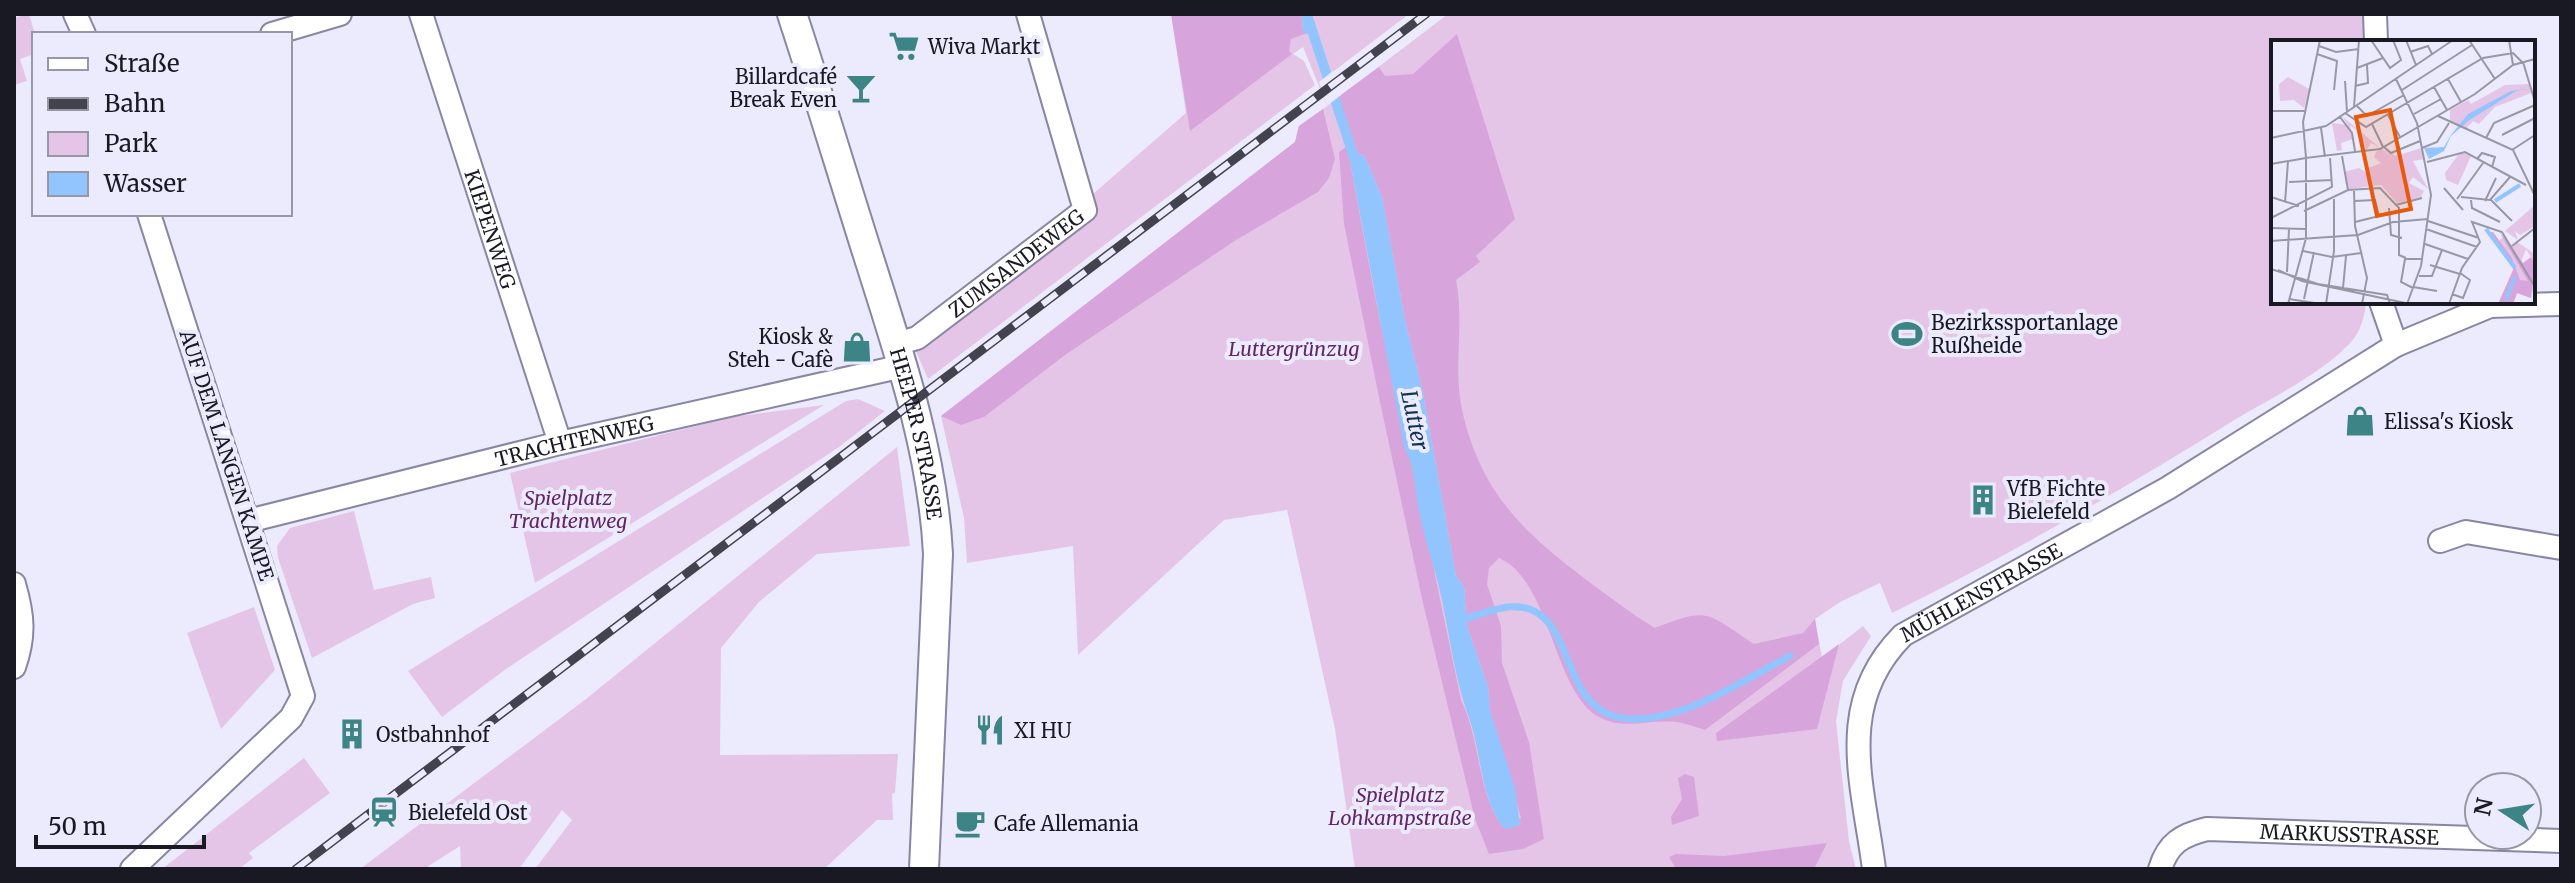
<svg xmlns="http://www.w3.org/2000/svg" width="2575" height="883" viewBox="0 0 2575 883" font-family="Merriweather,serif">
  <style>
    .green { fill: #e5c5e7 }
    .forest { fill: #d8a4dc }
    .water { fill: #92c5fd }
    .pier { fill: #ecebfd }
    .lines { fill: none; stroke-linecap: round; stroke-linejoin: round }
    .stream { stroke: #92c5fd; stroke-width: 7 }
    .minor-casing { stroke: #8886a2; stroke-width: 26 }
    .major-casing { stroke: #8886a2; stroke-width: 32 }
    .minor { stroke: #fff; stroke-width: 22 }
    .major { stroke: #fff; stroke-width: 28 }
    .rail-casing { stroke: #43434f; stroke-width: 9 }
    .rail { stroke: #ecebfd; stroke-width: 6; stroke-dasharray: 18; stroke-linecap: butt }
    .labels { text-anchor: middle; dominant-baseline: central; stroke-width: 8; stroke-linejoin: round; paint-order: stroke }
    .poi-label { font-size: 20px; fill: #191923; stroke: #ecebfd; text-anchor: start }
    .street-label { font-size: 20px; fill: #191923; stroke: #ecebfd }
    .park-label { font-size: 20px; font-style: italic; fill: #622568; stroke: #ecebfd }
    .water-label { font-size: 22px; font-style: italic; fill: #0f3356; stroke: #ecebfd }
    .inset-river { fill: none; stroke: #92c5fd; stroke-width: 4 }
    .inset-road { fill: none; stroke: #9897a6; stroke-width: 2 }
    .view { fill: #e8590c; fill-opacity: 0.15; stroke: #e8590c; stroke-width: 4 }
    .inset-edge { fill: none; stroke: #191923; stroke-width: 4 }
  </style>
  <rect width="100%" height="100%" fill="#ecebfd"/>
  <path class="green" d="M29 14 35 34 34 54 20 59 27 81 14 85V18Z
    M1171 14H1409L1330 74 1318 36 1331 103 1448 14H2364L2365 42H2273V302H2366C2365 316 2361 330 2352 341 2322 374 2274 396 2236 419 2124 489 2011 554 1892 613L1880 583 1840 602 1815 619 1822 658 1863 626 1871 636 1843 681 1836 721 1849 841 1856 869H1355L1335 729 1287 510 1224 520 1078 655 1073 546 967 563 964 518 941 416 1295 142 1299 126 1327 106 1303 47 1293 54 1304 61 1315 85 928 379 915 349 1186 113Z
    M858 399 885 411 839 447 506 669 442 717 408 671 846 401Z
    M824 405 535 583 510 473 731 417Z
    M897 447 910 546 817 554 759 602 721 648 720 755 898 754 895 793 892 794 893 820H877L824 869H535L572 820 562 810 519 869H461L460 846 424 869H360L586 699Z
    M354 511 374 590 431 577 435 598 413 604 312 658 278 558 277 546 290 528Z
    M254 607 275 670 221 729 187 633Z
    M304 758 330 793 249 853 253 858 239 869H162Z"/>
  <path class="forest" d="M1171 14H1295L1302 17 1303 32 1307 33 1291 39 1289 51 1292 54 1190 131Z
    M1457 34 1515 219 1476 256 1480 262 1456 280C1465 324 1452 370 1463 414 1482 493 1523 532 1584 578 1607 595 1630 613 1655 628 1709 606 1707 613 1754 644L1803 633 1815 619 1819 644 1705 730C1696 727 1685 723 1676 722 1650 719 1622 731 1597 716 1553 688 1550 580 1499 558L1489 568 1487 584 1501 626 1502 663 1529 742 1544 839 1523 849 1489 854 1475 819 1423 603 1380 402 1344 224 1339 152 1346 147 1350 161C1364 237 1377 313 1395 388 1401 411 1400 438 1411 459L1461 700C1481 741 1476 786 1501 825L1521 818 1490 710 1488 687 1467 626 1464 587 1456 576 1423 393 1405 320 1382 197 1364 155 1358 154 1338 97 1379 67 1385 76 1413 74Z
    M1323 109 1335 159 1329 178 1318 192 1236 240 1065 355 984 417 961 425 941 416 1295 142 1299 126Z
    M1839 644 1817 729 1717 741 1716 733Z
    M1685 774 1694 777 1699 816 1672 825 1671 817 1682 799 1678 778Z
    M1827 843 1814 869H1676L1669 857 1676 854 1724 856Z"/>
  <path class="water" d="M1295 14H1312L1358 154 1364 155 1382 197 1405 320 1423 393 1456 576 1464 587 1467 626 1488 687 1490 710 1515 788 1520 825 1506 829 1501 825C1479 790 1482 753 1468 715 1453 673 1449 627 1438 583 1432 560 1424 536 1419 512 1415 490 1415 466 1404 447L1350 161 1308 34 1303 32 1302 17Z"/>
  <path class="pier" d="M1333 71 1341 95 1327 106 1319 82Z"/>
  <g class="lines">
    <path class="stream" d="M1461 620C1476 616 1492 609 1508 607 1582 600 1552 719 1633 719 1688 719 1743 680 1790 656"/>
    <g class="minor-casing">
      <g id="minor">
        <path d="M75 14 84 34"/>
        <path id="s1" d="M421 14 560 443"/>
        <path d="M2375 14 2376 42"/>
        <path d="M272 34 340 14"/>
        <path d="M2381 302 2396 345"/>
        <path id="s2" d="M896 344 917 338 1085 210 1028 14"/>
        <path id="s3" d="M248 521 560 443 903 366"/>
        <path d="M2440 541 2466 532 2561 548"/>
        <path d="M14 584C23 615 25 636 14 667"/>
        <path d="M132 869 291 718 303 696 149 214"/>
        <path id="s4" d="M1874 869C1863 783 1834 704 1903 635L2168 488 2396 345 2490 306 2561 304"/>
        <path id="s5" d="M2160 869C2168 843 2182 835 2207 829L2561 841"/>
      </g>
    </g>
    <g class="major-casing">
      <g id="major">
        <path id="s6" d="M792 14C818 93 842 173 867 252 898 350 933 451 938 554L924 869"/>
      </g>
    </g>
    <use href="#minor" class="minor"/>
    <use href="#major" class="major"/>
    <g class="rail-casing">
      <path id="rail" d="M296 869 1426 14"/>
    </g>
    <use href="#rail" class="rail"/>
  </g>
  <defs>
    <g id="supermarket-bare" transform="scale(2.4)"><path d="M-6-5.5h2.5l.6 2H6L4.5 2H-2.5L-4.4-4H-6ZM-1.5 3.2a1.3 1.3 0 1 0 .1 0ZM3 3.2a1.3 1.3 0 1 0 .1 0Z" fill="#3c8486" stroke="#ecebfd" stroke-width="2.5" paint-order="stroke"/></g>
    <g id="bar-bare" transform="scale(2.4)"><path d="M-6-5H6L.8 .8V4.5H3.5V6h-7V4.5H-.8V.8Z" fill="#3c8486" stroke="#ecebfd" stroke-width="2.5" paint-order="stroke"/></g>
    <g id="stadium-bare" transform="scale(2.4)"><path d="M0-5a6.5 5 0 1 0 0 10a6.5 5 0 1 0 0-10ZM-3.5-1.8h7v3.6h-7Z" fill="#3c8486" stroke="#ecebfd" stroke-width="2.5" paint-order="stroke"/></g>
    <g id="shop-bare" transform="scale(2.4)"><path d="M-5-2.5h2.3a2.7 3.5 0 0 1 5.4 0H5L5.5 6h-11ZM-1.5-2.5h3a1.5 2.3 0 0 0-3 0Z" fill="#3c8486" stroke="#ecebfd" stroke-width="2.5" paint-order="stroke"/></g>
    <g id="building-bare" transform="scale(2.4)"><path d="M-4-6H4V6H1V3H-1V6H-4ZM-2.5-4.3h1.7v1.8h-1.7ZM.8-4.3h1.7v1.8H.8ZM-2.5-1h1.7V.8h-1.7ZM.8-1h1.7V.8H.8Z" fill="#3c8486" stroke="#ecebfd" stroke-width="2.5" paint-order="stroke"/></g>
    <g id="restaurant-bare" transform="scale(2.4)"><path d="M-5-6h1v4h1v-4h1v4h1v-4h1v5L-1.5 .5V6h-2V.5L-5-1ZM5-6V6H3V1.5H1.5Q1.5-4 5-6Z" fill="#3c8486" stroke="#ecebfd" stroke-width="2.5" paint-order="stroke"/></g>
    <g id="station-bare" transform="scale(2.4)"><path d="M-3-6H3Q5-6 5-4V2Q5 4 3 4L4.5 6H3L1.5 4h-3L-3 6H-4.5L-3 4Q-5 4-5 2V-4Q-5-6-3-6ZM-3.5-4v3h7v-3ZM-3.5 1v1.5H-2V1ZM2 1v1.5H3.5V1Z" fill="#3c8486" stroke="#ecebfd" stroke-width="2.5" paint-order="stroke"/></g>
    <g id="cafe-bare" transform="scale(2.4)"><path d="M-5.5-4.5H6V0H3Q3 3.5 0 3.5H-2.5Q-5.5 3.5-5.5 0ZM3-3.2v2h1.7v-2ZM-6 4.5H4V6H-6Z" fill="#3c8486" stroke="#ecebfd" stroke-width="2.5" paint-order="stroke"/></g>
  </defs>
  <g fill-rule="evenodd">
    <use href="#supermarket-bare" x="904" y="46"/>
    <use href="#bar-bare" x="861" y="88"/>
    <use href="#stadium-bare" x="1907" y="334"/>
    <use href="#shop-bare" x="857" y="347"/>
    <use href="#shop-bare" x="2360" y="421"/>
    <use href="#building-bare" x="1983" y="500"/>
    <use href="#restaurant-bare" x="990" y="730"/>
    <use href="#building-bare" x="352" y="734"/>
    <use href="#station-bare" x="384" y="812"/>
    <use href="#cafe-bare" x="970" y="823"/>
  </g>
  <g class="labels">
    <g class="poi-label">
      <text x="928" y="46">Wiva Markt</text>
      <text x="837" y="76" text-anchor="end">Billardcafé<tspan x="837" dy="23">Break Even</tspan></text>
      <text x="1931" y="322">Bezirkssportanlage<tspan x="1931" dy="23">Rußheide</tspan></text>
      <text x="833" y="336" text-anchor="end">Kiosk &amp;<tspan x="833" dy="23">Steh - Cafè</tspan></text>
      <text x="2384" y="421">Elissa's Kiosk</text>
      <text x="2007" y="488">VfB Fichte<tspan x="2007" dy="23">Bielefeld</tspan></text>
      <text x="1014" y="730">XI HU</text>
      <text x="376" y="734">Ostbahnhof</text>
      <text x="408" y="812">Bielefeld Ost</text>
      <text x="994" y="823">Cafe Allemania</text>
    </g>
    <g class="street-label">
      <text stroke="none"><textPath href="#s1" startOffset="226">KIEPENWEG</textPath></text>
      <text stroke="none"><textPath href="#s2" startOffset="146">ZUMSANDEWEG</textPath></text>
      <text stroke="none"><textPath href="#s6" startOffset="438">HEEPER STRASSE</textPath></text>
      <text stroke="none"><textPath href="#s3" startOffset="336">TRACHTENWEG</textPath></text>
      <text transform="translate(227 455) rotate(72)">AUF DEM LANGEN KAMPE</text>
      <text stroke="none"><textPath href="#s4" startOffset="336">MÜHLENSTRASSE</textPath></text>
      <text stroke="none"><textPath href="#s5" startOffset="208">MARKUSSTRASSE</textPath></text>
    </g>
    <g class="park-label">
      <text x="1294" y="348">Luttergrünzug</text>
      <text x="568" y="497">Spielplatz<tspan x="568" dy="23">Trachtenweg</tspan></text>
      <text x="1400" y="794">Spielplatz<tspan x="1400" dy="23">Lohkampstraße</tspan></text>
    </g>
    <g class="water-label">
      <text transform="translate(1415 420) rotate(78)">Lutter</text>
    </g>
  </g>
  <g transform="translate(2271 40)">
    <rect width="264" height="264" fill="#ecebfd"/>
    <path d="M17 37 40 50 33 68 23 60 9 61 8 44ZM258 44 260 53 224 67 208 84 202 81 195 89 179 82V70L197 60 200 64 234 45ZM71 76 109 108 100 103 95 111 90 94 79 85 82 99 70 103 71 110 66 111 61 83 77 85ZM150 108 154 119 142 121 157 149 142 137 138 143 153 151 149 159 126 163 110 145 78 149 73 132 88 128 96 133 95 129 110 123 103 117 105 112 111 109 125 121 112 109 125 116ZM189 112 200 116 187 145 175 140 174 133ZM264 165V186L249 195 244 191 247 200 234 191ZM233 196 242 207 246 202 264 214V224L255 209 250 222 264 242 260 258 246 253 242 264H227L243 228 226 203Z" fill="#e5c5e7"/>
    <path d="M228 191 252 223 260 217 264 224 260 258 246 253 242 264H227L243 228 216 192H222L241 218 249 240 257 241Z" fill="#d8a4dc"/>
    <path d="M264 48 245 51 197 81 180 96 173 111 158 119 153 108 173 107 180 95 197 74 240 51Z" fill="#92c5fd"/>
    <path class="inset-river" d="M224 161 249 145M215 189 244 228M235 260 244 237"/>
    <path class="inset-road" d="M49 0 32 82 35 118 109 109 204 54 242 25 264 19M100 0 119 28 130 20 122 0M135 0 145 25M198 0 224 39M238 0 242 25M48 6 65 12 88 9M139 12 157 6 161 14M46 14 66 21 63 50M252 22 264 62M86 28 112 18M125 39 146 83 160 155 150 226 136 264M177 39 190 62M74 41 76 72M84 46 97 43 96 25M163 47 176 70M131 50 201 5M86 66 96 76 133 55M83 67 88 0M0 71H35M74 73 95 87 212 18 242 13 251 22M143 74 170 59M117 75 129 97M167 76 242 110 264 156M69 77 81 93 84 111M101 84 112 107M50 88 54 117M231 95 264 78M0 98 55 86 182 0M215 98 223 83 264 65M113 107 120 113 149 101M151 108 166 102 178 83M241 110 264 95M71 116 77 150M206 119 211 113 224 117 221 127M156 122 194 112 255 145M0 124 35 118V198L17 264M18 142 61 140M173 148 192 170M83 150 84 186 96 238 91 264M0 157 28 166M190 157 219 160 239 137M186 159 212 123M200 160 201 168 229 182M220 160 241 181M83 161 104 160 108 176 84 182M214 161 225 138M14 163 17 121M125 165 151 158M118 168 120 195 131 198M33 171 77 150 109 148 128 168V215L135 218M0 178 61 147 59 118M157 181 208 198M0 188 34 189M155 189 206 207M0 201 87 195 122 182 157 179M154 204 197 219M241 206 264 188M32 211 61 217 90 213M159 225 189 234M0 229 47 244 116 255 119 264M7 230 31 241 139 264M16 232 18 189M148 236H161L171 210M142 247 166 251M72 248 75 216M142 248 130 242 134 219H152M181 254 192 258 199 240 189 233M18 259 50 264M33 259 43 212M55 264 63 211V159M178 264 191 228 209 202 201 182 231 192 264 247"/>
    <path class="view" d="M119 70 140 169 106 176 85 77Z"/>
    <rect width="264" height="264" class="inset-edge"/>
  </g>
  <rect width="2575" height="883" fill="none" stroke="#191923" stroke-width="32"/>
  <rect x="32" y="32" width="260" height="184" fill="#ecebfd" stroke="#9897a6" stroke-width="2"/>
  <rect x="48" y="58" width="40" height="12" fill="#ffffff" stroke="#9897a6" stroke-width="2"/>
  <text x="104" y="72" font-size="24" fill="#191923">Straße</text>
  <rect x="48" y="98" width="40" height="12" fill="#43434f" stroke="#9897a6" stroke-width="2"/>
  <text x="104" y="112" font-size="24" fill="#191923">Bahn</text>
  <rect x="48" y="132" width="40" height="24" fill="#e5c5e7" stroke="#9897a6" stroke-width="2"/>
  <text x="104" y="152" font-size="24" fill="#191923">Park</text>
  <rect x="48" y="172" width="40" height="24" fill="#92c5fd" stroke="#9897a6" stroke-width="2"/>
  <text x="104" y="192" font-size="24" fill="#191923">Wasser</text>
  <g transform="translate(2503 811) rotate(282)"><circle r="38" fill="#ecebfd" stroke="#9897a6" stroke-width="2"/>
  <path d="M0-6L14 30L0 20L-14 30Z" fill="#3c8486"/>
  <text y="-12" font-size="22" font-weight="bold" text-anchor="middle" fill="#191923">N</text>
  </g>
  <path d="M36 835v12h168v-12" fill="none" stroke="#191923" stroke-width="4"/>
  <text x="48" y="835" font-size="24" fill="#191923" stroke="#ecebfd" stroke-width="6" paint-order="stroke">50 m</text>
</svg>
